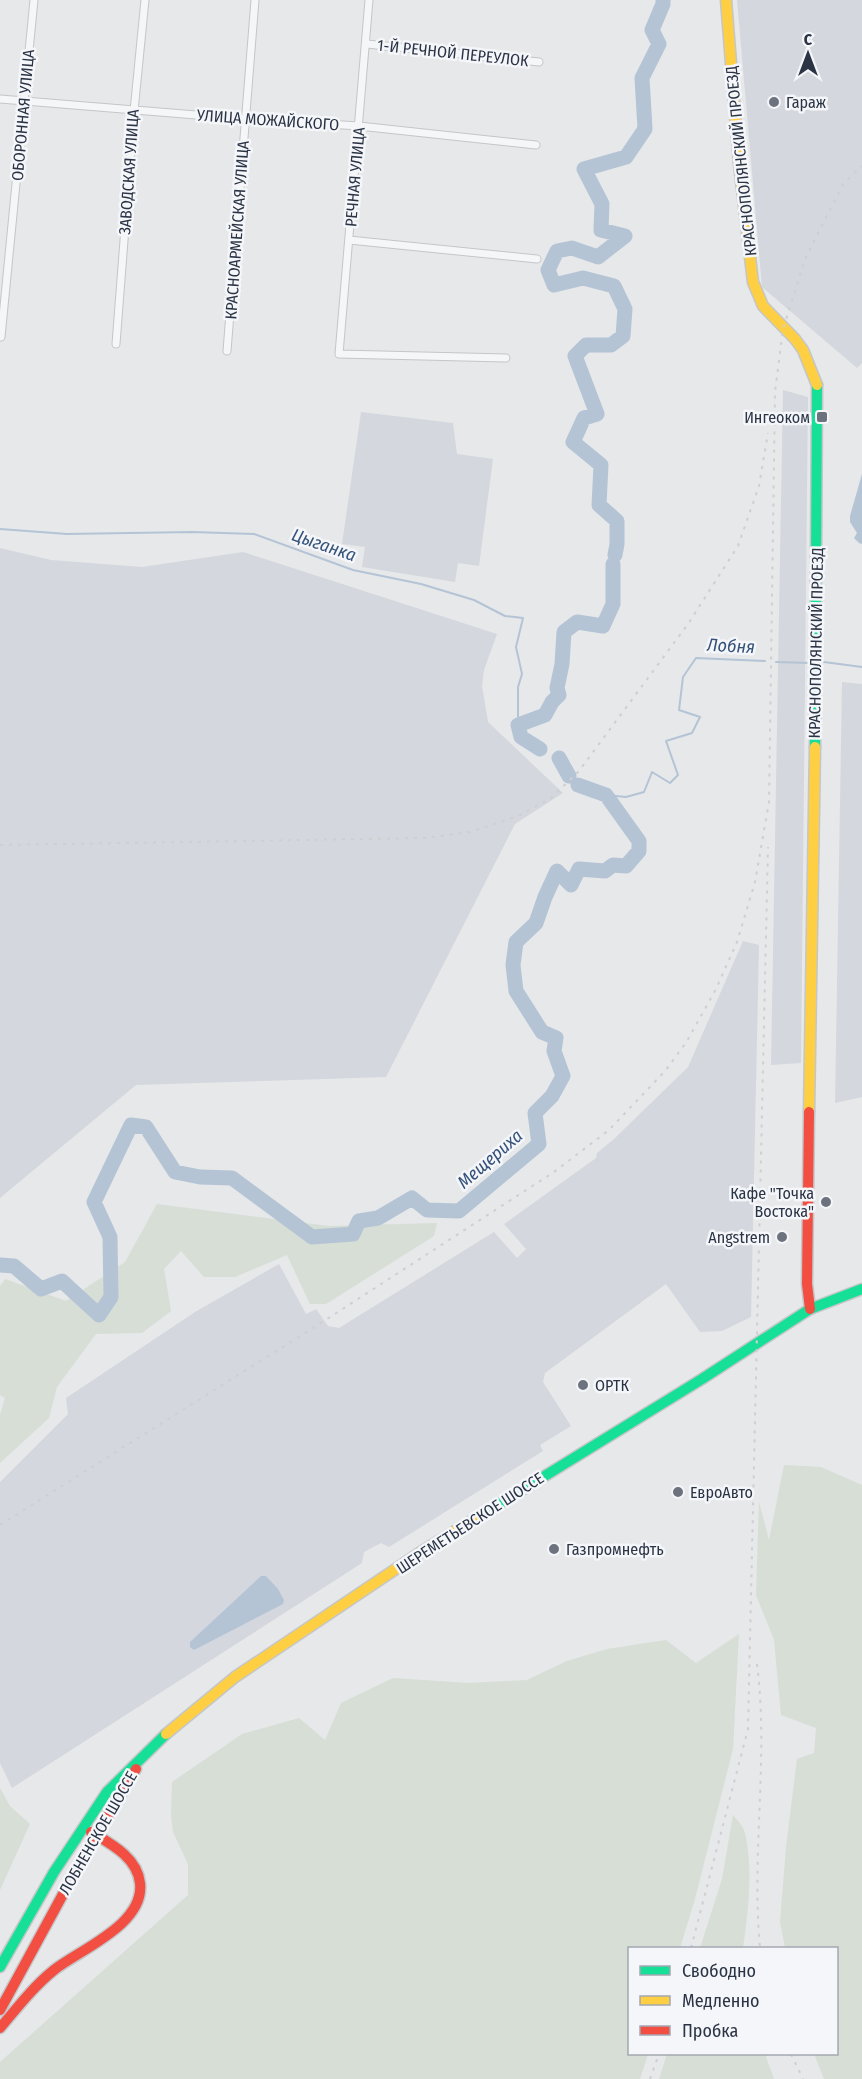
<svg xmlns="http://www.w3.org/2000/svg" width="862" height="2079" viewBox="0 0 862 2079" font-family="'Fira Sans Condensed',sans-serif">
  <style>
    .built { fill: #d4d7dd }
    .green { fill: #d6ded6 }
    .water { fill: #b4c4d5 }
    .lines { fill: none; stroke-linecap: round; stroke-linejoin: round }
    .stream { stroke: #b4c4d5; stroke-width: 2 }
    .river { stroke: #b4c4d5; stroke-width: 15 }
    .street-casing { stroke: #c4c6c8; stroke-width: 9 }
    .fast-casing { stroke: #c4c6c8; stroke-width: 13 }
    .slow-casing { stroke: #c4c6c8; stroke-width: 13 }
    .jam-casing { stroke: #c4c6c8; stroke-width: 13 }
    .street { stroke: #f5f6f7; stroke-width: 7 }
    .fast { stroke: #16e098; stroke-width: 10 }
    .slow { stroke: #ffcf43; stroke-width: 10 }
    .jam { stroke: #f24e42; stroke-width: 10 }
    .rail { stroke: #cecfd2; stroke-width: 2; stroke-dasharray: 3 6; stroke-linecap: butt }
    .poi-dot { fill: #6c737f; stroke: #f4f6f9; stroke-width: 2 }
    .labels { text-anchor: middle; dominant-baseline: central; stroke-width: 5; stroke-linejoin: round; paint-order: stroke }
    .street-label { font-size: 16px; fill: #2b3445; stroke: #f4f6f9 }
    .poi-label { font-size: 16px; fill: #2b3445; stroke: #f4f6f9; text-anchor: start }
    .water-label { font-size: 18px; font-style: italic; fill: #34527a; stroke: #f4f6f9 }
  </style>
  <rect width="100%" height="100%" fill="#e6e8ea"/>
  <path class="built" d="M737 0H862V363L857 368 762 287Z
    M783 390 808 397 801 1063 771 1065Z
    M361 412 453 423 457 454 493 459 479 566 458 563 455 582 362 567 365 547 342 544Z
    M0 548 51 560 142 567 243 552 497 634 484 670 482 686 488 722 563 793 515 824 386 1077 136 1085 0 1198Z
    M842 682 862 684V1097L835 1103Z
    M743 941 759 945 751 1317 722 1331 700 1332 666 1284 545 1373 543 1382 571 1426 540 1445 543 1451 389 1547 381 1543 364 1552 362 1563 12 1788 0 1763V1482L68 1414 66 1398 195 1312 279 1264 306 1314 316 1309 328 1326 339 1328 494 1232 517 1258 526 1249 504 1224 596 1158 597 1153 614 1139 688 1067Z"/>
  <path class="green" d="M157 1204 329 1226 437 1223 434 1236 326 1304H310L287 1255 235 1277H204L181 1251 164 1269 171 1311 142 1333 96 1334 57 1387 49 1418 0 1463V1415L5 1398 0 1395V1286L5 1279 66 1301 125 1262Z
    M784 1465 821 1467 862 1485V2079H824L814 2054H836V1948H785L780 1922 786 1847 797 1759 814 1753 816 1728 781 1715 774 1640 756 1595 759 1502 769 1540Z
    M739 1634 733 1749 695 1899 680 1948H630V2054H648L640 2079H0V2062L188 1895V1864L173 1832 171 1816 172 1782 242 1734 299 1718 325 1740 341 1703 393 1678 468 1683 527 1680 567 1661 607 1649 666 1640 696 1663Z
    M0 1788 10 1806 30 1824 0 1890Z
    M733 1815C737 1820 742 1825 744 1830 754 1865 748 1913 743 1948H700L722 1879Z
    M667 2054H765L774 2079H659Z"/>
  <path class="water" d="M862 474V544L859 543 854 538 857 533 850 522V516Z
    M261 1576H266L278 1589 284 1600 283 1604 194 1650 190 1647V1642Z"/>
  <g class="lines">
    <path class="stream" d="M0 529 67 534 192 532 254 534 353 570 421 584 474 600 505 616 523 618 516 647 522 674 518 687V725
      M776 662 809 663
      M824 662 862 667
      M606 795 626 797 644 792 652 772 670 783 678 775 666 741 692 733 700 717 679 710 683 677 696 658 765 661"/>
    <path class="river" d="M615 555 617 544V521L599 505 601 465 573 442 584 418 597 414 575 356 586 345H611L623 336 625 309 614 286 583 278 554 285 548 270 557 251 572 248 598 257 625 236 601 230 602 204 584 169 626 157 645 129 642 78 659 44 652 30 663 4V0
      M540 749 521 737 518 725 545 715 552 702 559 695 557 688 562 664 564 632 577 622 603 626 613 604V564
      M559 758 569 776
      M0 1265 14 1266 41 1289 62 1281 99 1315 111 1297 110 1237 94 1202 131 1125 146 1127 175 1172 200 1177 232 1178 312 1237 353 1234 359 1221 378 1218 412 1198 427 1210 459 1211 539 1144 535 1113 552 1096 563 1076 554 1051 556 1038 542 1032 516 991 513 965 516 942 536 923 545 897 557 871 571 885 579 869 605 871 613 865 626 866 639 851V841L606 795 578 785"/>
    <g class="street-casing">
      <path id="street" d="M369 0 339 354 506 358
        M367 44 539 62
        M0 99 245 119 359 126 536 145
        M349 240 537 259
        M1 337 34 0
        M116 344 134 111 145 0
        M227 351 255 0"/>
    </g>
    <g class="fast-casing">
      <path id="fast" d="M815 747 817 385
        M483 1514 702 1379 810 1309 862 1289
        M0 1967 54 1872 107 1792 166 1734"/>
    </g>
    <g class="slow-casing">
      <path id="slow" d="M726 0 739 164 753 282 763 306 795 339 803 350 817 385
        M809 1112 815 747
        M166 1734 235 1677 424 1550 483 1514"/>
    </g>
    <g class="jam-casing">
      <path id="jam" d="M809 1112 807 1284 810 1309
        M0 2010 87 1850 136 1769
        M0 2028C17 2008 33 1987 54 1970 81 1949 145 1924 140 1883 137 1857 111 1844 91 1832"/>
    </g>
    <use href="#street" class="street"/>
    <use href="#fast" class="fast"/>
    <use href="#slow" class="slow"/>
    <use href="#jam" class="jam"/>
    <path class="rail" d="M0 845 425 838 470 832 518 816 550 799 579 771 688 624 738 546 759 486 768 433
      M0 1525 324 1321 554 1172 609 1130 666 1070 687 1041 716 989 737 942 755 882 769 802 775 392 783 329 805 259 843 184 862 166
      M757 1664C769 1759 751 1854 760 1948
      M691 1948 748 1729 768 847
      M791 2054 803 2079
      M650 2079 659 2054"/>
  </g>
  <g class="poi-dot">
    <circle cx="774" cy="102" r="6"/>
    <rect x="816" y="411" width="12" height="12" rx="3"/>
    <circle cx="826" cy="1202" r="6"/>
    <circle cx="782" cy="1237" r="6"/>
    <circle cx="583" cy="1385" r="6"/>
    <circle cx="678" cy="1492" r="6"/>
    <circle cx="554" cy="1549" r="6"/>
  </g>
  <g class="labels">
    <g class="street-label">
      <text transform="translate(453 53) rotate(6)">1-Й РЕЧНОЙ ПЕРЕУЛОК</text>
      <text transform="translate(23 115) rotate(-85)">ОБОРОННАЯ УЛИЦА</text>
      <text transform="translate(268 120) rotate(4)">УЛИЦА МОЖАЙСКОГО</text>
      <text transform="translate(741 161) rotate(-96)">КРАСНОПОЛЯНСКИЙ ПРОЕЗД</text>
      <text transform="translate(129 172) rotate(-86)">ЗАВОДСКАЯ УЛИЦА</text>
      <text transform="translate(355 177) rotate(-85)">РЕЧНАЯ УЛИЦА</text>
      <text transform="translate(237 230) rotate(-86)">КРАСНОАРМЕЙСКАЯ УЛИЦА</text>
      <text transform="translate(816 643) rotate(-89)">КРАСНОПОЛЯНСКИЙ ПРОЕЗД</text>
      <text transform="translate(470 1523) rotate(-33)">ШЕРЕМЕТЬЕВСКОЕ ШОССЕ</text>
      <text transform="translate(98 1833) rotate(-60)">ЛОБНЕНСКОЕ ШОССЕ</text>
    </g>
    <g class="poi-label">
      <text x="786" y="102">Гараж</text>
      <text x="810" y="417" text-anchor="end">Ингеоком</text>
      <text x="814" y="1193" text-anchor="end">Кафе "Точка<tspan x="814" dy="18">Востока"</tspan></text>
      <text x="770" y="1237" text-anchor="end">Angstrem</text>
      <text x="595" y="1385">ОРТК</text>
      <text x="690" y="1492">ЕвроАвто</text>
      <text x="566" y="1549">Газпромнефть</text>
    </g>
    <g class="water-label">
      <text transform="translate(324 545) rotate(19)">Цыганка</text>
      <text transform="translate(731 646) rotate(3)">Лобня</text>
      <text transform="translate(490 1159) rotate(-41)">Мещериха</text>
    </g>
  </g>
  <rect x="628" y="1947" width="210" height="108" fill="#f4f6f9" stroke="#a4a8b1" stroke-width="1.5"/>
  <rect x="640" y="1966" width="30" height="9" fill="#16e098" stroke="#a4a8b1" stroke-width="1.5"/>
  <text x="682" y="1977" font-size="18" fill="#2b3445">Свободно</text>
  <rect x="640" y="1996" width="30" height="9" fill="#ffcf43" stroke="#a4a8b1" stroke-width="1.5"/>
  <text x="682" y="2007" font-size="18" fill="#2b3445">Медленно</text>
  <rect x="640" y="2026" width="30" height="9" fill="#f24e42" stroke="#a4a8b1" stroke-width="1.5"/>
  <text x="682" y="2037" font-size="18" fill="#2b3445">Пробка</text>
  <g transform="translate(808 54)" stroke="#f4f6f9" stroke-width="4.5" paint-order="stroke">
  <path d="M0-4.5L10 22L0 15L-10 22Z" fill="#2b3445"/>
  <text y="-9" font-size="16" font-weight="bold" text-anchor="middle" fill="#2b3445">С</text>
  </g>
</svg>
